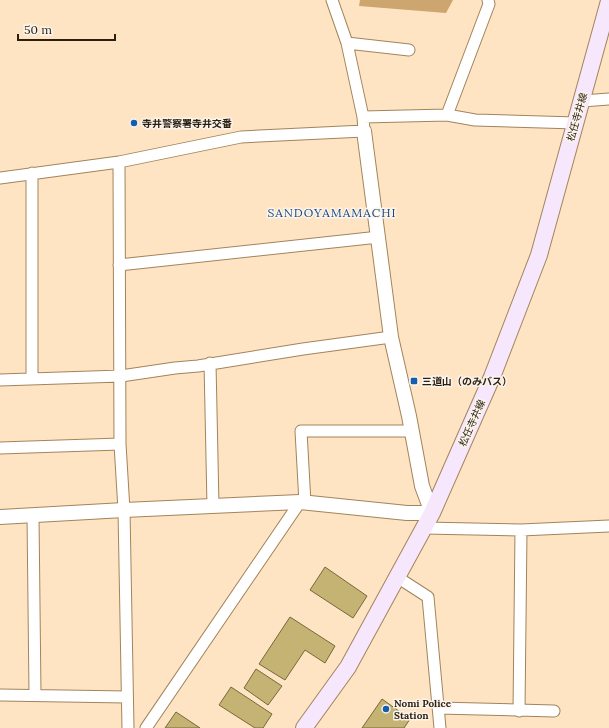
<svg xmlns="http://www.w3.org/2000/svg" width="609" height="728" viewBox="0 0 609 728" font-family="Lora,'Noto Sans JP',serif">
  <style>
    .forest { fill: #cca56f }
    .building { fill: #c5b374; stroke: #75683a }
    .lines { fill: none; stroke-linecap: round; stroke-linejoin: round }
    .minor-casing { stroke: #a2845c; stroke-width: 13 }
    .tertiary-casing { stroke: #a2845c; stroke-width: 16 }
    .secondary-casing { stroke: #a2845c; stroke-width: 18 }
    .minor { stroke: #fff; stroke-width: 11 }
    .tertiary { stroke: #fff; stroke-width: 14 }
    .secondary { stroke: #f6e7fd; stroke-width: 16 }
    .poi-dot { fill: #135fae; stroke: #fbf4ec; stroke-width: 1.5 }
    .labels { text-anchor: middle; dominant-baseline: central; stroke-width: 3; stroke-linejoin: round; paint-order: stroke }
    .street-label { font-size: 10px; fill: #2b1f0f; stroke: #fbf4ec }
    .poi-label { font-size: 10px; font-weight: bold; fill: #2b1f0f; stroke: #fbf4ec; text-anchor: start }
    .quarter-label { font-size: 12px; letter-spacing: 1px; fill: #1d4a7e; stroke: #fbf4ec }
  </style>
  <rect width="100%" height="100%" fill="#fee4c2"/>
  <path class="forest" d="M360 0H453L446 13 359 6Z"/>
  <path class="building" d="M325 567 367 596 353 618 310 590Z
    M290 617 335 646 325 663 305 650 285 680 259 664Z
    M256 669 282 686 268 705 244 688Z
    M231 687 272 714 263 728H255L219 705Z
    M382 699 410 719 404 728H362Z
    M176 712 200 728H165Z"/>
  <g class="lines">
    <g class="minor-casing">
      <path id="minor" d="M347 43 409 50
        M582 101 609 99
        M447 115 489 4 488 0
        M363 117 447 115 475 120 576 123
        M119 162 120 444 124 510 128 728
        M32 173V378
        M0 178 119 162 241 137 364 131 363 117 347 43 332 0
        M119 265 379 237
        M210 363 213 506
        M0 380 121 376 175 368 198 366 303 349 391 337
        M0 448 120 444
        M305 503 301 431H411
        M33 515 35 695
        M424 528 521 530 609 526
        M397 577 428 597 440 728
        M0 695 127 697
        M438 708 554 711
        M519 711 521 530
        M146 728 300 502"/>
    </g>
    <g class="tertiary-casing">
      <path id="tertiary" d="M0 517 124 510 300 502 407 513H432L422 486 409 416 391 337 364 131"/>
    </g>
    <g class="secondary-casing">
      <path id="secondary" d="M304 728 348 667 432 513 492 377 539 255 609 1"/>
    </g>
    <use href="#minor" class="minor"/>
    <use href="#tertiary" class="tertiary"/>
    <use href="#secondary" class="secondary"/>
  </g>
  <g class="poi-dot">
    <circle cx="134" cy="123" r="4"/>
    <rect x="410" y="377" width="8" height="8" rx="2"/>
    <circle cx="386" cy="709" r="4"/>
  </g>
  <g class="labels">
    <g class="street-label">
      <text transform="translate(577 117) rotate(-74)">松任寺井線</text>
      <text transform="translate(472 423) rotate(-66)">松任寺井線</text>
    </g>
    <g class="poi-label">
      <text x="142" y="123">寺井警察署寺井交番</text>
      <text x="422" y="381">三道山（のみバス）</text>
      <text x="394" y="703">Nomi Police<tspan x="394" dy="12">Station</tspan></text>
    </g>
    <g class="quarter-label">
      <text x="332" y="212">SANDOYAMAMACHI</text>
    </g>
  </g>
  <path d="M18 34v6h97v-6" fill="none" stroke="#2b1f0f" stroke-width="2"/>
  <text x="24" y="34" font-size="12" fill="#2b1f0f" stroke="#fbf4ec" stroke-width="3" paint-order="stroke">50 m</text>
</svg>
